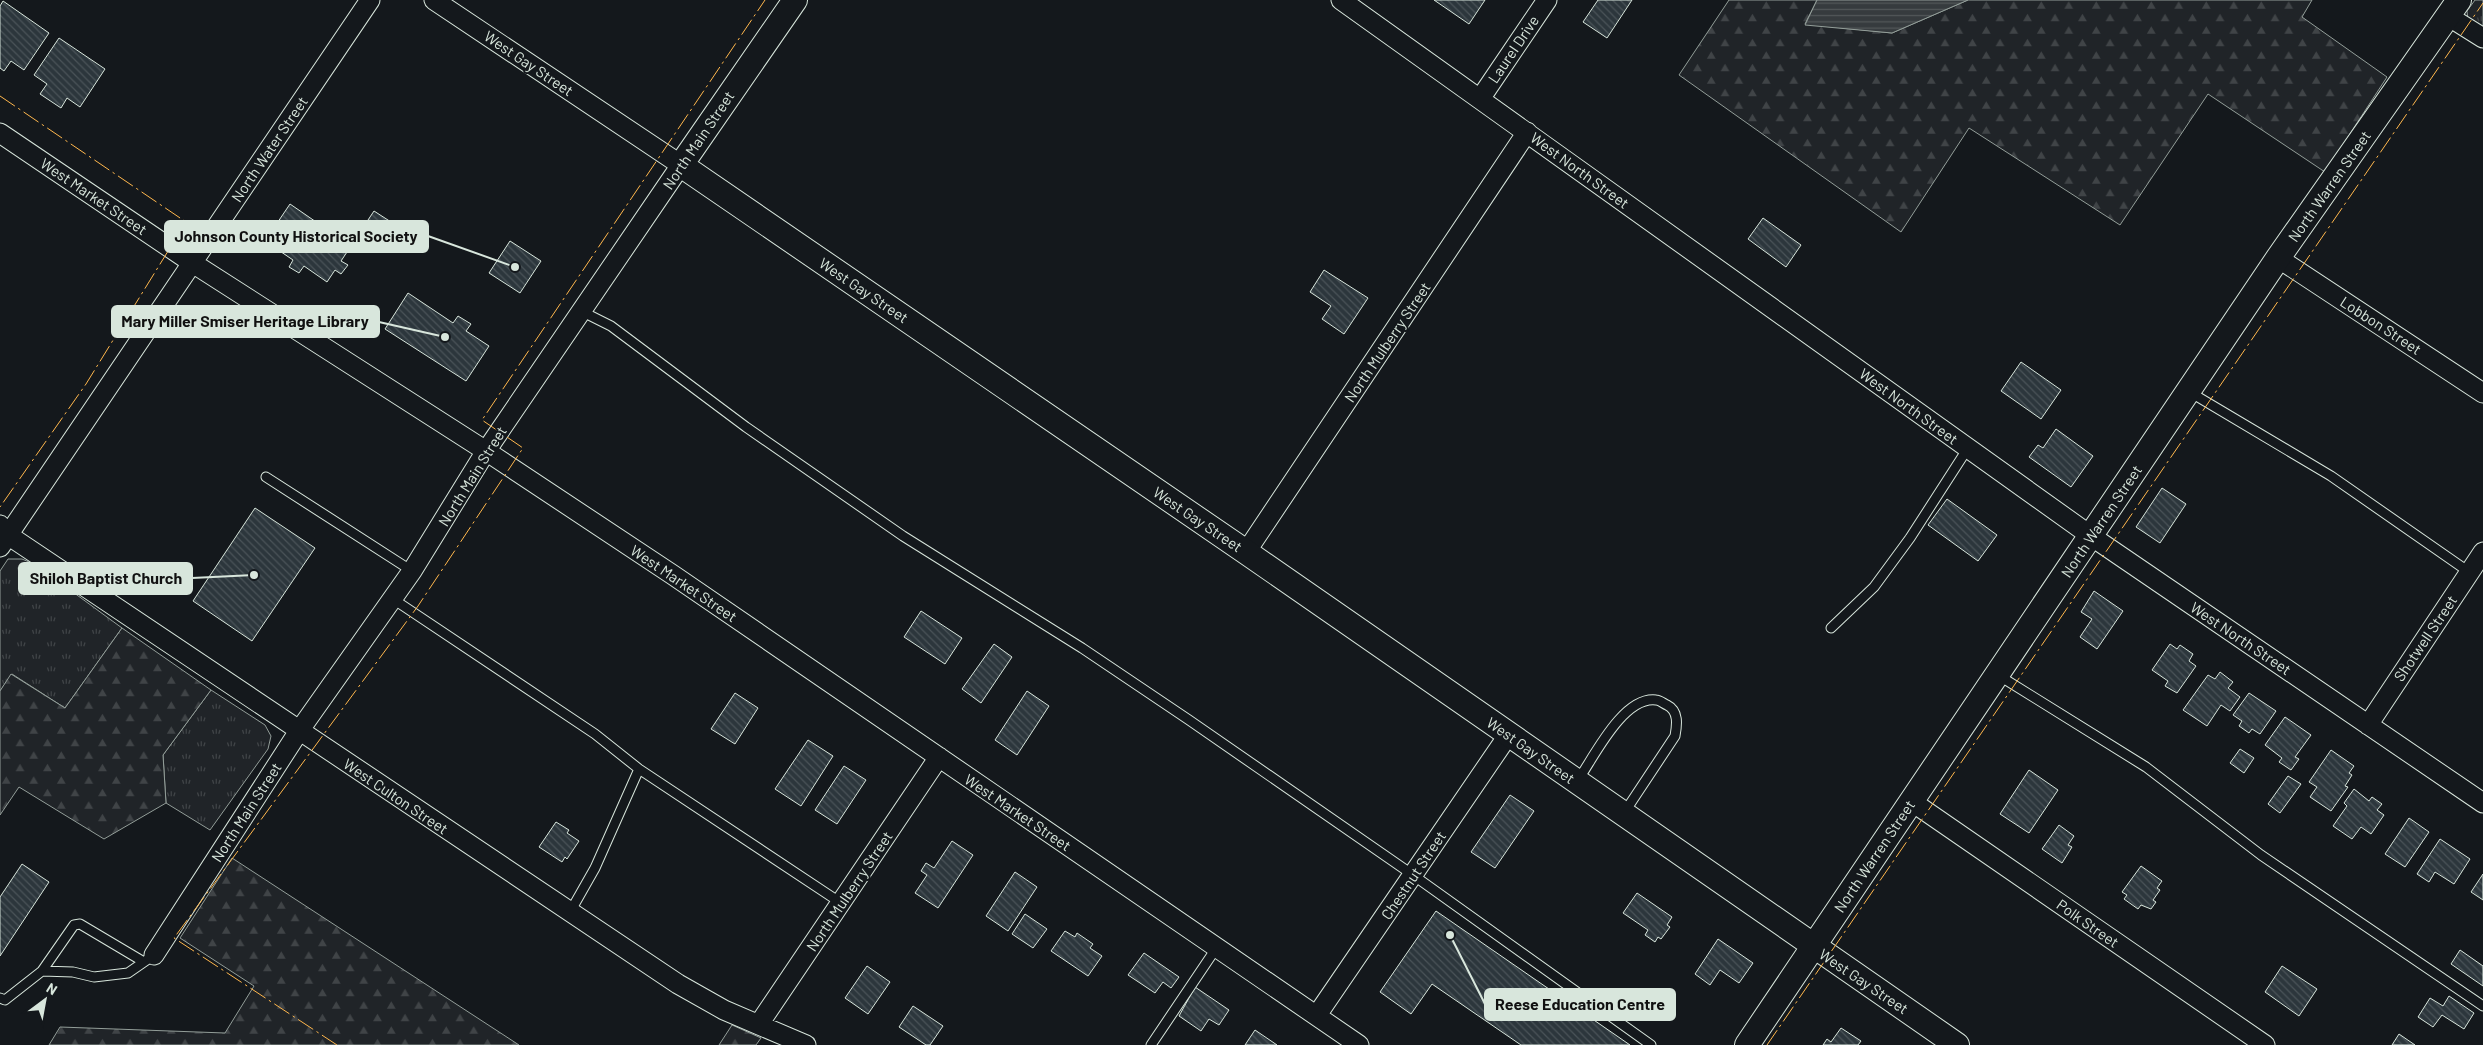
<svg xmlns="http://www.w3.org/2000/svg" width="2483" height="1045" viewBox="0 0 2483 1045" font-family="Barlow,sans-serif">
  <style>
    .grass { fill: url(#grass-tufts); stroke: #939e99 }
    .forest { fill: url(#forest-firs); stroke: #939e99 }
    .water { fill: url(#water-rules); stroke: #939e99 }
    .building { fill: url(#building-back-hatch); stroke: #d8e6dc }
    .lines { fill: none; stroke-linecap: round; stroke-linejoin: round }
    .service-casing { stroke: #d8e6dc; stroke-width: 11 }
    .minor-casing { stroke: #d8e6dc; stroke-width: 21 }
    .tertiary-casing { stroke: #d8e6dc; stroke-width: 26 }
    .service { stroke: #14181c; stroke-width: 9 }
    .minor { stroke: #14181c; stroke-width: 19 }
    .tertiary { stroke: #14181c; stroke-width: 24 }
    .power { stroke: #ffb74d; stroke-width: 1; stroke-dasharray: 18 4 2.5 4; stroke-linecap: butt }
    .labels { text-anchor: middle; dominant-baseline: central; stroke-width: 4; stroke-linejoin: round; paint-order: stroke }
    .street-label { font-size: 15px; fill: #d8e6dc; stroke: #14181c }
    .leader { fill: none; stroke: #d8e6dc; stroke-width: 2 }
    .callout-dot { fill: #d8e6dc; stroke: #14181c; stroke-width: 2 }
    .callout { fill: #d8e6dc; stroke: #d8e6dc; stroke-width: 2 }
    .callout-label { font-size: 16px; text-anchor: middle; font-weight: bold; fill: #111 }
  </style>
  <defs>
    <pattern id="grass-tufts" width="24" height="20" patternUnits="userSpaceOnUse" patternTransform="scale(1.25)"><rect width="24" height="20" fill="#202428"/><path d="M3 7l-1-3M5 7V3M7 7l1-3M15 17l-1-3M17 17v-4M19 17l1-3" fill="none" stroke="#404447"/></pattern>
    <pattern id="forest-firs" width="22" height="20" patternUnits="userSpaceOnUse" patternTransform="scale(1.25)"><rect width="22" height="20" fill="#202428"/><path d="M5 1l3.5 6h-7zM16 11l3.5 6h-7z" fill="#404447"/></pattern>
    <pattern id="water-rules" width="6" height="5" patternUnits="userSpaceOnUse" patternTransform="scale(1.25)"><rect width="6" height="5" fill="#363b3e"/><path d="M0 2.5h6" fill="none" stroke="#525759"/></pattern>
    <pattern id="building-back-hatch" width="6" height="6" patternUnits="userSpaceOnUse" patternTransform="scale(1.25)"><rect width="6" height="6" fill="#2c363c"/><path d="M-1 5l2 2M0 0l6 6M5-1l2 2" fill="none" stroke="#4a5358"/></pattern>
  </defs>
  <rect width="100%" height="100%" fill="#14181c"/>
  <path class="grass" d="M2475 0H2483V34L2468 21 2467 11Z
    M8 559H22L36 565 122 628 65 708 12 674 0 691V571Z
    M211 690 265 725 271 736 268 749 210 830 166 803 163 755Z"/>
  <path class="forest" d="M1729 0H1817L1805 24 1892 33 1968 0H2312L2302 17 2387 77 2325 172 2208 94 2120 225 1969 128 1901 232 1679 75Z
    M122 628 211 690 163 755 166 803 104 839 19 787 0 815V691L11 674 65 708Z
    M232 858 519 1045H49L60 1027 225 1033 254 986 180 938Z
    M732 1025 761 1038 756 1045H719Z"/>
  <path class="water" d="M1817 0H1968L1892 33 1805 25Z"/>
  <path class="building" d="M1434 0H1485L1469 24Z
    M1598 0H1632L1607 38 1583 22Z
    M3 1 49 33 24 70 11 61 4 71 0 68V6Z
    M59 38 105 69 80 107 67 98 61 108 40 94 47 84 34 75Z
    M290 204 351 246 341 261 348 265 341 274 335 270 327 282 304 266 299 273 289 267 293 260 265 241Z
    M374 211 405 231 402 237 406 242 402 250 395 246 392 252 360 232Z
    M1763 218 1801 245 1786 267 1748 239Z
    M510 241 541 261 520 293 489 273Z
    M1324 270 1368 298 1344 334 1322 319 1331 306 1310 292Z
    M408 293 453 323 458 316 471 324 466 331 489 346 466 381 385 329Z
    M2021 362 2061 390 2041 419 2001 391Z
    M2056 429 2093 456 2071 487 2029 457 2038 445 2043 448Z
    M2162 488 2186 504 2160 543 2136 527Z
    M1947 499 1997 535 1978 561 1928 525Z
    M255 508 315 548 252 641 193 601Z
    M2094 591 2123 611 2097 649 2080 637 2092 619 2081 612Z
    M921 611 962 638 945 664 904 637Z
    M994 644 1012 657 981 703 962 689Z
    M2170 644 2177 649 2180 645 2193 654 2189 661 2196 666 2177 693 2165 686 2168 681 2152 670Z
    M2220 672 2233 682 2228 688 2240 697 2230 711 2221 705 2207 726 2183 710 2208 675 2215 679Z
    M1027 691 1049 706 1017 755 995 740Z
    M735 693 758 708 735 744 711 729Z
    M2249 693 2276 711 2260 734 2252 729 2249 733 2239 726 2242 721 2233 715Z
    M2285 717 2311 735 2295 757 2299 759 2291 770 2279 762 2282 758 2265 745Z
    M808 740 833 756 801 806 775 789Z
    M2240 749 2254 758 2244 773 2230 763Z
    M2331 750 2354 766 2349 773 2352 775 2345 786 2348 787 2331 811 2310 797 2317 787 2309 782Z
    M844 766 866 780 837 824 815 810Z
    M2029 770 2058 790 2029 833 2000 814Z
    M2288 776 2301 784 2280 813 2268 804Z
    M2354 789 2369 801 2372 797 2382 804 2377 810 2384 815 2371 834 2361 827 2352 839 2333 826 2347 806 2344 803Z
    M1510 795 1534 811 1495 868 1471 852Z
    M2409 818 2429 832 2405 867 2385 854Z
    M556 822 569 830 567 833 579 841 567 859 565 857 562 862 539 847Z
    M2059 825 2074 836 2068 845 2072 847 2062 863 2042 849Z
    M2440 839 2470 859 2454 884 2435 872 2429 882 2417 874Z
    M952 841 973 855 938 908 915 893 927 875 921 871 926 863 934 868Z
    M22 864 49 882 0 956V897Z
    M2141 866 2162 881 2157 888 2160 890 2153 900 2156 902 2151 909 2141 905 2138 909 2124 899 2127 895 2122 892Z
    M1015 872 1037 887 1008 931 986 916Z
    M2483 874V900L2471 892Z
    M1637 893 1672 917 1667 925 1670 927 1661 939 1658 937 1655 942 1645 935 1648 930 1623 913Z
    M1436 911 1630 1045H1521L1432 984 1411 1014 1380 992Z
    M1025 914 1047 929 1033 948 1012 934Z
    M1065 931 1075 937 1077 933 1093 944 1090 948 1102 956 1088 976 1051 951Z
    M1718 939 1753 963 1739 983 1720 970 1710 985 1695 974Z
    M2460 950 2483 966V986L2451 964Z
    M1144 953 1179 977 1171 988 1163 982 1155 993 1128 975Z
    M867 966 890 982 868 1014 845 998Z
    M2282 966 2317 989 2299 1016 2265 992Z
    M1195 987 1229 1010 1219 1025 1209 1019 1201 1031 1179 1016Z
    M2449 996 2474 1013 2464 1029 2442 1015 2433 1027 2418 1017 2430 998 2443 1006Z
    M913 1006 943 1026 930 1045H926L899 1027Z
    M1841 1028 1861 1041 1858 1045H1823L1827 1039 1831 1042Z
    M1255 1030 1277 1045H1245Z
    M2399 1034 2415 1045H2392Z"/>
  <g class="lines">
    <g class="service-casing">
      <path id="service" d="M583 312 611 326 746 427 903 536 1082 648 1189 720 1413 875 1651 1045
        M2188 391 2331 476 2469 572
        M266 477 412 571
        M393 599 595 734 639 769 841 903
        M1831 628 1874 587 1910 538 1968 448
        M1998 675 2146 767 2261 855 2483 1006
        M1578 780C1594 757 1623 696 1656 700 1660 700 1664 704 1667 705 1679 711 1677 725 1675 736L1624 813
        M570 912 595 868 639 769
        M42 971 74 925 80 924 144 962
        M0 998 5 1000 42 971 73 972 94 977 128 973 154 955
        M1151 1045 1217 947"/>
    </g>
    <g class="minor-casing">
      <path id="minor" d="M1341 0 2091 536 2483 803
        M2448 16 2483 38
        M1480 99 1547 0
        M0 133 191 262 486 451 673 575 1359 1045
        M2278 258 2483 393
        M0 525 8 535 678 984 724 1010 806 1045
        M0 547 370 0
        M1246 552 1527 132
        M2368 725 2483 552
        M1911 801 2265 1045
        M154 955 299 731 412 571 486 451 681 165 434 0
        M1317 1015 1509 734
        M759 1024 939 757"/>
    </g>
    <g class="tertiary-casing">
      <path id="tertiary" d="M795 0 681 165 1246 552 1957 1045
        M1747 1045 2278 258 2459 0"/>
    </g>
    <use href="#service" class="service"/>
    <use href="#minor" class="minor"/>
    <use href="#tertiary" class="tertiary"/>
    <path class="power" d="M0 96 186 222 86 384 0 507
      M337 1045 174 938 418 606 523 448 482 420 765 0
      M1767 1045 2483 3"/>
  </g>
  <g class="labels">
    <g class="street-label">
      <text transform="translate(1513 49) rotate(-56)">Laurel Drive</text>
      <text transform="translate(529 63) rotate(34)">West Gay Street</text>
      <text transform="translate(698 140) rotate(-56)">North Main Street</text>
      <text transform="translate(269 149) rotate(-56)">North Water Street</text>
      <text transform="translate(1580 170) rotate(36)">West North Street</text>
      <text transform="translate(2329 186) rotate(-55)">North Warren Street</text>
      <text transform="translate(94 196) rotate(34)">West Market Street</text>
      <text transform="translate(864 290) rotate(34)">West Gay Street</text>
      <text transform="translate(2381 325) rotate(33)">Lobbon Street</text>
      <text transform="translate(1387 342) rotate(-56)">North Mulberry Street</text>
      <text transform="translate(1909 406) rotate(36)">West North Street</text>
      <text transform="translate(472 476) rotate(-58)">North Main Street</text>
      <text transform="translate(1198 519) rotate(34)">West Gay Street</text>
      <text transform="translate(2101 521) rotate(-56)">North Warren Street</text>
      <text transform="translate(684 583) rotate(34)">West Market Street</text>
      <text transform="translate(2241 638) rotate(34)">West North Street</text>
      <text transform="translate(2425 638) rotate(-56)">Shotwell Street</text>
      <text transform="translate(1531 750) rotate(35)">West Gay Street</text>
      <text transform="translate(396 796) rotate(34)">West Culton Street</text>
      <text transform="translate(246 812) rotate(-57)">North Main Street</text>
      <text transform="translate(1018 812) rotate(34)">West Market Street</text>
      <text transform="translate(1874 856) rotate(-56)">North Warren Street</text>
      <text transform="translate(1413 875) rotate(-56)">Chestnut Street</text>
      <text transform="translate(849 891) rotate(-56)">North Mulberry Street</text>
      <text transform="translate(2088 923) rotate(35)">Polk Street</text>
      <text transform="translate(1864 981) rotate(34)">West Gay Street</text>
    </g>
  </g>
  <path class="leader" d="M515 267L428 236M445 337L379 322M254 575L192 578M1450 935L1485 1004"/>
  <g class="callout-dot">
    <circle cx="515" cy="267" r="5"/>
    <circle cx="445" cy="337" r="5"/>
    <circle cx="254" cy="575" r="5"/>
    <circle cx="1450" cy="935" r="5"/>
  </g>
  <g class="callout">
    <rect x="165" y="221" width="263" height="31" rx="5"/>
    <rect x="112" y="306" width="267" height="31" rx="5"/>
    <rect x="19" y="563" width="173" height="31" rx="5"/>
    <rect x="1485" y="989" width="190" height="31" rx="5"/>
  </g>
  <g class="callout-label">
    <text x="296" y="242">Johnson County Historical Society</text>
    <text x="245" y="327">Mary Miller Smiser Heritage Library</text>
    <text x="106" y="584">Shiloh Baptist Church</text>
    <text x="1580" y="1010">Reese Education Centre</text>
  </g>
  <g transform="translate(45 1000) rotate(32)" stroke="#14181c" stroke-width="4" paint-order="stroke">
  <path d="M0-4L9 19L0 12L-9 19Z" fill="#d8e6dc"/>
  <text y="-8" font-size="14" font-weight="bold" text-anchor="middle" fill="#d8e6dc">N</text>
  </g>
</svg>
